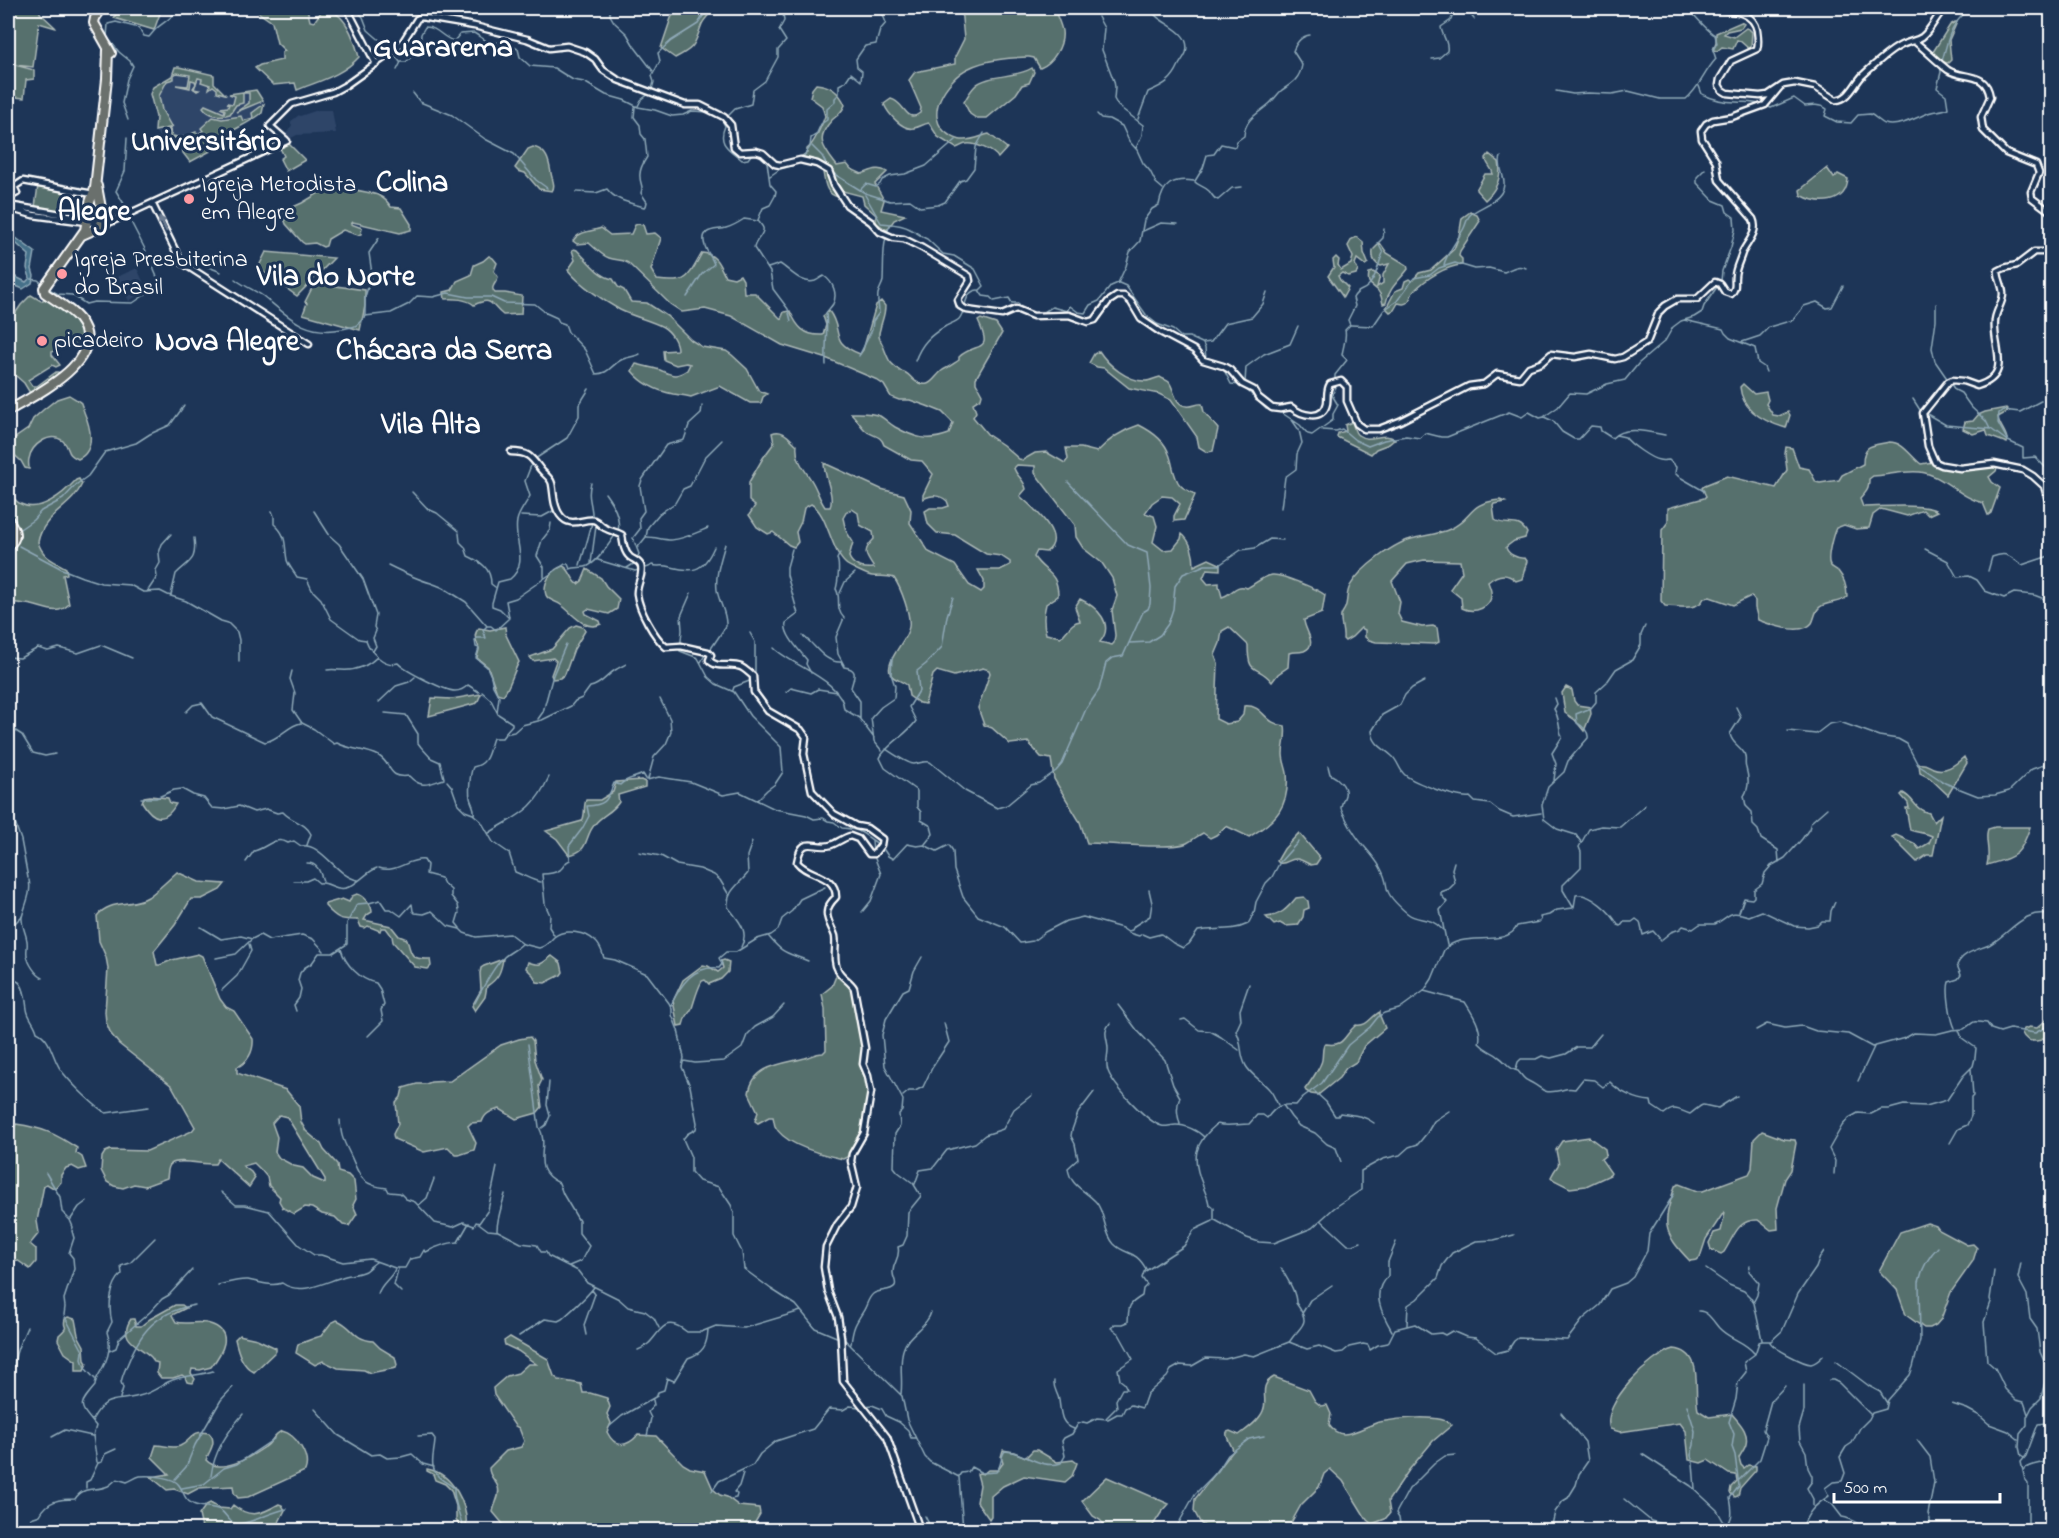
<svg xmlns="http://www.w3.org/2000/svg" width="2059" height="1538" viewBox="0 0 2059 1538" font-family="'Indie Flower',sans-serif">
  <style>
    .built { fill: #2d4468 }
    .green { fill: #57706d; stroke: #abb8b6; stroke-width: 1.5; fill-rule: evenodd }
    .water { fill: #447089; stroke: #8fa9b8; stroke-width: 1.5 }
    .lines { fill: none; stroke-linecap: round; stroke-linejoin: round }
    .stream { stroke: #8fa9b8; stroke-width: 1.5 }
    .secondary-casing { stroke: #fff; stroke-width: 9 }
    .highway-casing { stroke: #fff; stroke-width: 12 }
    .secondary { stroke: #1d3557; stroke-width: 4.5 }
    .highway { stroke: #6a706d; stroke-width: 8 }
    .oneway { fill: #6c7c92 }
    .poi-dot { fill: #ff9aa2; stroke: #1d3557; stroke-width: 2 }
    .labels { text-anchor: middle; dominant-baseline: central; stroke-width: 6; stroke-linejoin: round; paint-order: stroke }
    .poi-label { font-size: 24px; fill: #fff; stroke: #1d3557; text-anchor: start }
    .district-label { font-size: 30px; font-weight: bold; fill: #fff; stroke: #1d3557 }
  </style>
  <rect width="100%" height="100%" fill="#1d3557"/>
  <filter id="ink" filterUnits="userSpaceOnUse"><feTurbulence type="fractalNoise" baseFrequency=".0167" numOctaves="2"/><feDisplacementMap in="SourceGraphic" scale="12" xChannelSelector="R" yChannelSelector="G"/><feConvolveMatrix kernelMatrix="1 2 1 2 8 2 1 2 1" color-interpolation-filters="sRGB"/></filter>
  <g filter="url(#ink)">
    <path class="built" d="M175 67H179L214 75V83L226 94 234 95 256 90 263 101 262 113 248 124 228 132 215 142 218 147 207 153 184 140 168 136 159 137 155 131 156 117 150 94 153 87 167 81Z
      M318 110H332L336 133 297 135 291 138 286 134 292 125 290 122 299 115 300 116Z
      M137 268 147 290 129 301 117 277Z"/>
    <path class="green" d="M8 8H40V13L56 28 39 23 33 67 15 65 34 70V79L26 80 24 98 15 97 8 90Z
      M110 8H162L154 30 114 18 117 12Z
      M252 8H307L310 21 314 22 323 9C345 10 354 38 359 57 343 75 319 81 297 90L295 83 273 85 255 68 260 65 282 60V52L285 51 277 43 272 22Z
      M677 8H715C711 13 705 18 702 24 694 44 697 47 675 58L661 48 671 18Z
      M961 8H1054C1056 15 1061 24 1062 31 1064 45 1053 63 1040 68L1034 58 1029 57C1010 58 986 59 969 68 947 78 921 117 949 135 953 137 957 140 962 140 971 141 981 136 989 134L1007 148 998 158C995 151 974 142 966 144 963 144 960 147 956 148L938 137 929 123C923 124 920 127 914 128 903 131 888 114 884 104L891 99C905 102 906 124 920 113L921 108 909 80 915 72 955 64V57L964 39Z
      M1741 22 1744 24 1741 28 1727 31 1724 34 1734 37 1746 28 1749 29 1752 32 1751 47 1748 48 1740 41 1737 40 1733 49 1722 47 1717 51 1713 50 1716 42V33Z
      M1955 22H1957L1949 40 1951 60 1948 63C1941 62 1934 59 1933 52L1950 25Z
      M175 67H179L214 75V83L225 94 217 92V89L213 86 209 89 210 85 201 82 202 79 198 78 194 89 199 90 197 91 193 88 196 84 195 81 191 80 190 88 176 85 188 86 190 75 177 73 174 75V79L167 81 159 96 162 110 171 126H173L169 128 173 136 182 138 196 132 198 134 203 131 201 128 213 117 222 119 241 116 243 121 253 118 252 113 264 104 262 113C247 125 230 130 215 142L218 147 190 162 183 153 181 139 170 137V132L168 128 155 131 156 117 150 94 153 87 172 76Z
      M1032 68 1034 72 1029 83 1022 85 1016 94 987 118H976L970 114 964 102C967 97 970 91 975 86 987 74 1017 78 1032 68Z
      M816 84C830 85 840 93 845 105 842 112 838 115 832 120 814 139 824 149 837 166L847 164 851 169 862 174C871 171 878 166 887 172L875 184 884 200 881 210 905 215 894 220 887 230 876 223V215L864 204 862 196 843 191 839 197C824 195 825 180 822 167L816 163 811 166 800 163 802 156 807 153V149C814 144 822 125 825 116L822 106 810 97 812 89Z
      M256 90 263 101 236 112 249 103V93H243V103L236 105 230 114C220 117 209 116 203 107L205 105 224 113 225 110 220 108 228 107 229 104 227 103 233 104 235 96 229 94Z
      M287 142 305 160 286 171 280 159 284 156 279 146Z
      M533 147C547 150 549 161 551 173 552 180 556 185 552 191L539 189 525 173 518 171 515 168 528 149Z
      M1489 154 1499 162C1502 177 1496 190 1485 200L1476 190 1485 174H1493C1492 167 1486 165 1486 158Z
      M1827 168 1834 178 1838 174 1848 179C1846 205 1819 205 1801 195L1800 190Z
      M334 184C341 184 345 187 352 189 369 194 381 191 391 207L401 208 411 224V230L400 233 353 222 351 224 362 228 361 234 358 235 343 230 328 239 326 246 323 247 315 243 305 244 302 242 286 224 282 212 302 203Z
      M38 186 66 192 62 212 35 207Z
      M1470 212 1477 215 1480 221 1460 251 1459 256 1462 259V265C1446 266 1427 278 1415 290 1411 293 1411 299 1408 302 1404 305 1402 304 1398 303L1394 310 1390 312 1386 308C1387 307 1394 293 1395 291L1403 288 1405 281 1409 279 1412 281 1419 273 1431 270 1454 249 1459 236 1462 218Z
      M638 224 643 225 646 234 655 233 661 238 651 270 657 280C688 284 687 279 702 253 716 254 719 264 725 276L734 278 740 275 743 280 744 293H755L781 319 784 312 790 311C797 327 804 336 823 335L826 325 823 316 829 311C844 331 828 342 860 354L863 350 876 305 881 301 885 306C885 315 882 320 880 329 877 338 881 340 884 348 889 361 888 361 900 371 909 372 909 377 915 381 931 391 934 376 943 370 950 367 953 364 959 360V357C976 341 994 355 978 321L981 319 996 324 1002 333 976 378V383L982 394 981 398 973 403 976 412 973 417 988 435 1003 445 1019 459 1023 460 1035 453 1046 452 1065 463 1068 459 1066 448H1081L1097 452C1109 439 1123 430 1139 425 1151 431 1165 441 1169 454 1173 463 1173 477 1180 485 1184 490 1190 490 1195 495L1184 520 1174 521V516L1180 504 1172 497 1162 496 1152 503 1145 513 1154 516 1157 526 1153 542 1163 550 1173 549 1181 539 1182 534C1191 541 1194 555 1194 566L1209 559 1220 564V570L1207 569 1203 578 1208 584 1219 583V586L1222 597C1232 595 1235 583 1247 588 1255 584 1263 576 1272 575 1282 574 1317 589 1325 595L1322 613 1304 620C1304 630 1319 645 1304 651 1298 653 1294 651 1289 653L1288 667 1278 674 1272 682C1257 663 1248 678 1248 645L1229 627 1222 631 1220 643 1215 655 1218 663 1216 719 1226 724 1237 722 1243 715 1244 706C1264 704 1263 724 1285 726 1287 737 1283 744 1283 754 1283 761 1286 767 1287 773 1290 806 1276 821 1249 837L1226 826 1216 835 1210 838 1203 833C1197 836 1193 840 1187 843 1172 850 1107 843 1087 843L1080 822 1054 779 1051 759 1041 757 1028 742 1010 744 992 728 984 725 978 708 990 673 989 670 983 668 954 676 937 671 933 675 925 704 919 703 909 696 907 685C902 681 894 679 891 675 883 662 907 641 909 627 911 615 901 588 894 578 886 575 880 577 872 576 869 576 848 566 846 564 830 550 828 513 811 504L804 508 801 522 796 532 798 542 794 547 789 545 773 532 768 534 757 527 749 515 755 506 749 501V482L763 458 774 443 772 433C783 428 790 439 797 445 795 462 807 471 814 485 818 493 820 500 825 507H830C835 495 824 477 824 463L881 489 904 495 911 510 910 523 929 552 955 565 969 585 981 592 984 589V581L978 570H1000L1010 565V562L1001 556 986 554 955 535 937 533 928 524 925 511 930 508H943L949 506 947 501C939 494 932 495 923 499V495L933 474 922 461 911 460 884 445C881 434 872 437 865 430 860 425 856 418 851 413 861 413 871 412 880 416 885 419 890 424 895 427 915 438 928 442 949 434L953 423 942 412 927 406 910 400H899L891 397 884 385 875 379 828 359 782 345 731 316 705 309 682 312 670 304 628 263C620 258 617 261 609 258 602 256 595 248 589 243L577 244 573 241C578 231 592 232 601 228L610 235 631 234 635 225ZM1017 465 1035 466V473L1075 525 1076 537 1083 548 1102 563 1112 578 1117 596 1112 610 1115 635 1114 643 1112 645 1100 642C1115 624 1097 607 1080 599L1075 607 1080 621C1071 622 1068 631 1061 637L1046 634C1043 623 1043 615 1046 604L1058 596C1058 571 1044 573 1034 557L1037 551 1046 552C1069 537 1032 507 1020 496L1026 489C1024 479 1016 476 1014 468ZM852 509 858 513 860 525 873 532 874 539C862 551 865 555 874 568 864 569 853 567 849 557L853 542 846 531 843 518 847 511Z
      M1357 237 1363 242 1364 253 1368 263 1365 265 1357 259 1355 264 1358 271 1356 274 1348 276 1342 273 1338 276 1340 280 1348 288 1343 297 1328 276 1334 267 1333 260 1336 257 1339 260 1338 265 1341 270 1351 264 1353 257 1348 246 1352 239Z
      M1380 243 1387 253 1407 265 1408 269C1400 280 1388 289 1386 303L1383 304C1382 301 1382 297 1380 294 1375 283 1366 289 1369 273L1373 272 1380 276 1377 287 1383 283V275L1389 264 1381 266C1374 264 1372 258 1373 250Z
      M574 249 577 250C588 261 598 276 613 279L618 287 624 290 631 302 647 303 667 316 691 340 702 347 726 351 732 355 747 369 759 391 767 394 763 397 761 403H750L720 386 691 397C684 395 680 395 673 394 657 391 642 383 632 371L636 364C644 366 653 368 660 370 672 375 675 378 687 370L690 364 686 363 676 365 664 360 663 351 677 350C677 342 671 332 663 327 650 320 634 317 620 310 604 301 579 284 568 270L575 260 572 250Z
      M266 252 334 258 297 296 258 268Z
      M489 256 493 258 497 263 494 271 498 277C497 283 489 287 495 293H505L522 296 521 314 503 315C490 305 493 296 474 305 467 299 454 298 445 299L444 292 452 290 457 281 471 275 474 265 483 261Z
      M321 284 365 290V306L360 330 303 314 307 303 305 302 312 288Z
      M31 295 41 301 47 298C66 312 84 318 81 345L64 347 52 352V355L60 365 56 367 52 365 28 380 32 386H37L56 372H58L59 374 30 393 24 383 8 369V324L21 305Z
      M1099 351C1108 365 1128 382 1146 381 1150 381 1155 378 1160 377 1162 379 1167 380 1169 382 1175 390 1174 405 1187 406 1193 407 1197 403 1202 404L1204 412 1218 429 1213 451 1207 452 1199 447 1197 437 1171 400 1159 394 1129 388 1104 368 1097 367 1089 363 1094 354Z
      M1743 384 1754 394 1766 392 1768 400 1766 404 1773 415 1779 416 1788 412 1790 415 1786 428C1765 422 1742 410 1740 387Z
      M69 395C72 397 78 400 81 403 81 404 84 411 84 412 90 426 97 450 78 459 65 454 71 448 63 441 50 431 31 445 29 459 28 462 29 465 29 469L25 468 21 461 8 449V443L28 429 33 419 43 410 57 399Z
      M2006 408 2009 411 1998 417C1999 427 2009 434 2007 443L1988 436 1986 430 1973 434 1963 429 1965 422 1973 421 1978 415 1985 412Z
      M1352 422C1354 426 1354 433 1358 435 1370 444 1382 431 1395 439L1389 444 1376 449 1371 454 1337 437 1338 433 1346 431 1345 425Z
      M1889 442C1904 442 1910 456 1921 464L1933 462 1942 467 1956 469 1998 466 1996 471 1989 477 1992 482 2000 488 1991 513 1988 515 1983 503C1960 498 1944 475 1920 472 1906 470 1888 475 1873 476L1869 479C1869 490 1867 491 1860 499L1863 507C1879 507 1926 503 1937 511L1928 515 1923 510 1907 516 1881 509 1873 515 1869 528 1856 529 1844 525 1836 528C1833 534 1826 559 1830 565 1832 568 1836 569 1838 571 1844 578 1847 588 1847 597 1839 604 1828 601 1820 607 1815 610 1815 618 1812 623 1802 636 1771 625 1758 620L1755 608V601L1751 596 1733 605 1710 597 1704 598C1698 612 1678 606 1665 606L1661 601 1662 530 1668 522V508L1704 498 1706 496 1702 488 1705 485 1727 476 1776 488 1787 470 1785 454 1786 447 1792 448 1799 467 1809 469 1816 482 1820 483 1839 480 1842 475 1863 464C1863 444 1871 446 1889 442Z
      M79 479 82 484C72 508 43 514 38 542 43 558 53 560 66 568L67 574 63 575 69 604C58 616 46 608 32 605 24 603 16 604 8 601V547L16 544 20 536 18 529 8 518V495C13 497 15 500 19 503 39 515 64 493 76 480Z
      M1500 500 1505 502 1494 504 1493 506 1495 520C1507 528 1518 517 1527 533L1525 538 1514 541 1506 547C1507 554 1518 559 1525 558L1527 561 1522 579 1516 581C1507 572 1497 574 1488 582 1489 585 1491 589 1491 592 1493 608 1474 614 1462 608L1461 598 1450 589 1462 572 1460 561 1424 560 1407 564 1392 581 1400 602 1398 614 1402 622 1422 627 1433 626 1437 628 1439 642 1435 644 1376 642 1369 640 1365 637V630L1361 628 1352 637 1345 641 1343 639C1344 631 1340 623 1341 616 1343 610 1343 613 1345 608 1348 601 1346 593 1350 586 1360 568 1395 542 1415 538 1427 535 1439 534 1450 529 1474 518 1467 503 1500 500Z
      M563 566C571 569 571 580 578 584L582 581 587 569 601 578 606 586 619 599 617 609 609 614 588 609 585 611 586 614 600 621 601 624C584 632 573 613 561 605 557 601 548 601 546 595 542 583 552 569 563 566Z
      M576 625 583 627 585 631 574 649 565 674 560 678 553 679 551 675 556 661 553 658 533 661 530 657 552 649 570 628Z
      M505 627 506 635 519 662C513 672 510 688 503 695L497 693 488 667 477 658C477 655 479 652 479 649 478 641 471 637 479 628L490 630Z
      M1566 687 1572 690 1574 701 1577 705 1590 707 1591 714 1584 731 1575 720 1565 713 1562 693Z
      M481 694 477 703 429 716 432 698 452 699Z
      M1964 757 1967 763 1948 795 1930 778 1920 773 1919 764C1926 763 1928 766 1933 768 1945 773 1955 765 1964 757Z
      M641 780 645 782V787L618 795 619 802C613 812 602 815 595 824 583 838 591 850 569 855L557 839 546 831 582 821C586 814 583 807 586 800H600L613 792 616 782Z
      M1903 793C1916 800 1912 808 1929 813L1934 822 1941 815 1933 855H1927L1917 862 1892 837 1896 835 1914 843 1919 849 1929 843 1932 836C1924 832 1918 833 1910 830L1906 808H1909L1908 803 1901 795Z
      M150 796 168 798 170 803 176 804C165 824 153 820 142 802L144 797Z
      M2030 827C2020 857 2016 856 1987 865 1991 850 1984 839 1988 829L1995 827Z
      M1299 833 1320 858 1316 864 1311 865C1307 863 1302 860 1297 859 1290 858 1286 865 1279 863L1277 861 1284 849Z
      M177 872 199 882 225 884 220 890 202 899H191L175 925 154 951 157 965H160L172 960 198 954 202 956 220 999 226 1007 234 1011 253 1039C254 1050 248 1063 237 1067V1073L286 1090 299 1106 301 1122 306 1131 321 1144 324 1150 337 1164 338 1172 348 1175 354 1181 356 1199 353 1205 357 1214 349 1226 343 1225 335 1217 322 1214 312 1208 305 1207 294 1214 283 1208 279 1201 280 1197 269 1186 267 1177 262 1171 254 1163 243 1166 251 1172 255 1178 249 1187 218 1159 215 1164C205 1165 177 1158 171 1164 167 1167 168 1173 167 1178L145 1186 134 1184 123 1188 114 1186 107 1182 101 1170 102 1157 105 1152 110 1150 147 1151 192 1131 195 1127 172 1086 119 1044 111 1034 106 1022 105 1012 108 968 106 957 99 941 97 916C110 899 132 907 148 897 158 890 168 880 177 872ZM279 1115 287 1117 325 1179V1183L313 1178 303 1168 294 1166 279 1158 275 1152 277 1137 272 1123Z
      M357 894C364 895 372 905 372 912L367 915 364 920 391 926 399 936 407 939C411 955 411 960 430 959L431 966 428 969 415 967 393 942 392 936 386 928H381L380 931 368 926 365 928 361 927 358 920C340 920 337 919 325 906V904L342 899 349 902 352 896Z
      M1304 897 1308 901 1309 908 1304 910 1303 917 1298 925 1285 926 1280 923 1274 925 1266 917C1280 916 1287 909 1296 898Z
      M552 956 561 963 563 972 561 975 545 983 537 982 533 975 526 968 528 962C543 967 541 963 552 956Z
      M503 959C501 972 498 979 487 986L485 997 475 1011 472 1006 481 990 480 973 481 968 484 966Z
      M724 960 729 962 728 972 721 979 709 984 705 980 702 981C697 990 695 999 692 1008 689 1015 685 1015 683 1025L678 1026 673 1001 683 980 703 965 708 966 718 972 723 968 721 961Z
      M838 971 853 988 855 1006 865 1050 863 1059 870 1093 865 1130 852 1150 847 1157 843 1159C824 1155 784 1145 775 1126 774 1123 774 1120 773 1117H769L758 1123 755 1121 758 1112 749 1093C753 1065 782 1064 805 1058 811 1056 817 1053 823 1053L826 1050 825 1009 822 994 832 986Z
      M1380 1012V1016L1385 1028 1364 1046 1356 1062 1346 1068 1339 1078 1318 1095 1311 1094 1306 1091 1305 1089C1310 1083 1321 1066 1322 1060 1323 1054 1322 1050 1324 1045L1326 1044C1345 1047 1343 1036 1356 1025 1368 1027 1371 1016 1380 1012Z
      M2051 1016C2051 1021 2052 1027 2050 1031 2045 1043 2027 1045 2022 1033L2024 1029 2029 1027 2037 1028Z
      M530 1037 533 1041 535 1060 542 1080 539 1086 542 1107 537 1113 516 1119 500 1109C491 1111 485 1113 482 1122L471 1123 468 1126 476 1143 474 1150 459 1155H456L448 1147 424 1152 394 1139 393 1134 398 1124 396 1103 401 1097 403 1088 417 1084H426L431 1082 450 1081 501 1045 519 1039Z
      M16 1124C43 1128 54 1133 77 1148L76 1153 82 1157 86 1168 79 1170 72 1166 66 1168 61 1175V1182L55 1189 47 1184 44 1185 37 1221 39 1233 30 1244 36 1249V1262L30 1269 17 1260 11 1262 8 1260V1142Z
      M1762 1131 1784 1139 1795 1140 1796 1143 1791 1170 1785 1179 1777 1208 1778 1229 1771 1230 1758 1220C1737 1219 1734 1237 1724 1252L1721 1254 1711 1250 1709 1243 1714 1233 1721 1231 1725 1213 1724 1212 1706 1239 1700 1257 1697 1260 1690 1261C1661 1231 1663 1224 1675 1186L1679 1184 1697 1191H1703L1749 1174 1752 1168 1754 1139Z
      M1589 1137 1605 1149 1606 1155 1601 1159 1611 1173 1610 1175 1586 1186 1570 1188 1554 1180 1551 1177C1560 1159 1560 1171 1556 1150L1562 1141Z
      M1927 1223 1936 1226 1939 1230 1967 1245 1973 1244 1977 1248 1973 1261 1951 1292 1941 1319 1936 1325 1930 1328H1924L1906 1315 1897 1290 1879 1271 1900 1232Z
      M175 1305H182L186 1308 172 1315 176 1322C187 1325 200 1320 210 1324 235 1332 222 1353 211 1367L200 1370 192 1369 191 1373 195 1379 193 1383 187 1382 185 1377 182 1375 173 1378H161L157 1373 158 1363C149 1360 157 1364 151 1357 139 1345 117 1340 131 1319H134L136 1326H141L150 1319Z
      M68 1317 75 1319 78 1335 84 1346 85 1360 87 1363 84 1371H76V1361L65 1353 58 1340 59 1335C71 1324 62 1330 65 1319Z
      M337 1320C354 1327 352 1339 373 1341L380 1348 395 1357 397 1365 396 1368 370 1373 364 1370 338 1368 323 1361 315 1365 296 1353 298 1344C306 1342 313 1338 321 1336L331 1323Z
      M239 1335 257 1339 276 1348V1351L254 1372C242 1366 238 1352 235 1339Z
      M510 1337 548 1359 554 1376 559 1380 581 1384 583 1393H590L607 1398 610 1407 607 1414 611 1423 607 1432C615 1448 626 1448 638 1435L656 1436 683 1464 690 1468 705 1471 713 1489 720 1495 727 1497 739 1506 759 1508 760 1514 754 1524V1530H508L493 1512C494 1503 501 1497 498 1487 495 1479 489 1477 489 1468L506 1451 521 1447 524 1441 519 1428 515 1426 494 1395 493 1388 507 1376 518 1373 528 1364H536L518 1351 505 1345 504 1341Z
      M1674 1349C1705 1352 1693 1390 1698 1410L1709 1417 1732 1414C1739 1423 1749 1431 1746 1444 1745 1449 1741 1453 1739 1458L1741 1465 1744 1468 1748 1465 1756 1466V1470L1740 1488 1738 1496 1735 1497 1730 1493 1731 1487 1737 1481 1736 1475 1729 1474 1708 1460 1701 1463 1689 1460 1686 1431 1680 1423 1620 1432 1610 1429C1600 1404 1652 1355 1674 1349Z
      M1274 1377 1309 1390 1315 1401 1321 1406 1327 1405 1331 1414 1329 1425C1332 1430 1338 1434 1344 1434 1355 1434 1368 1425 1379 1422 1395 1419 1441 1413 1452 1425L1433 1441 1409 1470 1388 1501 1390 1513 1385 1519 1372 1524 1367 1520 1343 1481 1330 1469 1324 1474 1319 1487 1301 1505 1287 1530H1212L1201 1524 1194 1511 1195 1499 1233 1451C1232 1444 1225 1438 1227 1432L1230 1431 1239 1435C1247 1429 1259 1421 1263 1411 1269 1399 1257 1386 1274 1377Z
      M282 1431C296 1434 311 1457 305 1471L248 1497 238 1498 234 1493 233 1486 199 1488 188 1494 174 1489 167 1490 151 1477 169 1474 152 1457 156 1445C163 1445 173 1449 180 1446 193 1440 191 1429 209 1433 218 1442 209 1451 206 1460 220 1476 252 1456 265 1447 273 1442 273 1434 282 1431Z
      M1003 1450 1014 1452 1026 1457 1033 1450H1037L1057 1462 1073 1460 1077 1463 1072 1476 1065 1482 1024 1476 1003 1486 991 1496V1516L989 1519 977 1502 980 1485 977 1474 979 1473 983 1474 988 1470H998L1003 1463 1001 1457Z
      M427 1469C453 1473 469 1506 466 1530H462L456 1520V1506L451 1490 445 1484 435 1480 433 1474 427 1471Z
      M1107 1477 1169 1504 1161 1513 1150 1530H1109L1100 1520 1093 1516 1082 1501Z
      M210 1503 219 1508 230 1509 233 1505C250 1519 262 1514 279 1504L282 1505 285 1510 275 1530H234L226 1525 223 1526 221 1530H201L202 1528 199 1515 206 1505Z"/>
    <path class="water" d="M8 232 35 252 32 269 34 276 32 283 23 289 16 286 12 291 8 305V280L16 277 26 282 30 278 27 268 29 255 8 236Z"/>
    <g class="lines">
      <path class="stream" d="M355 8 363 17 368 30 391 50
        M610 8V15L614 22 627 34 634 46 653 71
        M1469 8 1470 14 1474 19
        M1098 17 1104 28 1102 50 1114 81 1115 87 1114 99 1118 106 1143 125 1142 135 1136 148
        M394 54 400 62
        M1432 59 1439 58 1447 51C1449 42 1442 36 1441 27L1451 20 1455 8
        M1942 61C1950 34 1948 28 1970 8
        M397 70 401 62H406L420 48 421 34 425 27C438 27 442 38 454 41L460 34 474 33 488 42 505 43 518 49 520 57 530 66 554 68 573 80 584 82 606 95 624 100 638 107 655 110 672 116 683 115 692 111 709 112 722 120 725 126C717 144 729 149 742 160L748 159 751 155 756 153 767 162 770 184 776 191 775 196 770 205 763 208 758 220C759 223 762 225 763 228 765 234 755 240 754 248L770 272 773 289 788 309 791 321
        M1699 86 1702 94C1712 99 1724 102 1736 102 1745 103 1752 101 1761 105
        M652 89 654 82 652 76 660 61 658 53 671 41 698 24 708 8
        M1556 91 1573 94 1588 93 1612 94 1628 91 1660 99H1686C1700 87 1704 72 1716 59L1713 50 1717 43 1715 35C1707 31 1695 15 1687 8
        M413 93 420 102 452 115 485 139 514 154 536 180 547 188
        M638 106 641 100 650 93
        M1766 106 1771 108 1794 98 1805 106C1812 105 1820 104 1827 109L1825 116 1837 122 1851 123 1858 115 1870 114C1875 116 1881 123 1885 124 1898 128 1915 118 1926 114 1933 110 1941 112 1948 108L1946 95 1937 88 1941 72 1940 66
        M1097 114 1101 118 1109 119 1122 126 1129 141 1137 150 1143 163 1150 171 1156 183 1163 189
        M727 117 735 109 751 104 753 90 765 81 778 57V50L786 41 779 30 784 21 783 12 791 8
        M1138 119 1148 92C1164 85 1172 81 1179 65 1181 61 1184 58 1186 53 1193 29 1157 25 1150 8
        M128 120 122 103 127 79 133 66 130 61 119 52 107 37 108 24 116 22 139 28 144 36 149 37C151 35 153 32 156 29 163 22 174 18 178 8
        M812 146 822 156 828 168
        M801 160 810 147 811 138 816 135 821 124 827 120V109L835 102V98L839 94V85L845 82 851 73 861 81 862 71 857 67 856 59 865 46 876 44 880 30 886 23 883 15 886 8
        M831 172 865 193 890 201 910 200 920 207 938 205 945 202 960 181 966 179 974 168 976 147 984 133
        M770 176 780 169 792 166 797 163
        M1195 181 1203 168 1207 155 1214 154 1221 144 1235 147 1237 141 1244 136C1245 118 1258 114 1269 104 1274 100 1277 94 1282 90 1293 83 1300 78 1302 65L1293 51C1296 43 1301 36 1310 35
        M861 189 866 184 876 187 880 184 882 180 890 176 905 174 926 166 956 140
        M576 192 596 193 607 189C616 201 630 203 644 207L646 206 647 202 641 193C644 185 640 185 640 177 639 170 643 163 647 157L645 139 641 134 640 125 634 117 635 107
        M865 195 881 223C891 224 902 224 910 229 917 232 921 237 927 239L943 254 954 256 975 269 984 286 980 290
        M126 207 116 191 125 171 127 138
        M131 222 146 251
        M1143 231 1161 223 1178 224
        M151 262 154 269
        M1444 265C1445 256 1459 238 1464 228 1466 224 1467 218 1470 215 1479 207 1494 204 1501 193 1510 180 1496 169 1501 157
        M206 266 221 272
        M768 268 780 264C790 270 802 285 815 281 818 280 821 277 824 276 833 282 838 294 833 304 831 307 828 310 826 313 828 330 825 347 826 365
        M154 270 157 277
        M31 279 38 280 43 284
        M235 279C244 286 254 290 263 296 289 317 305 336 342 329 355 326 356 328 365 316V297L372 274 369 253 379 238
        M1119 283 1126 286 1147 316 1157 324 1173 330 1181 337H1189L1202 343
        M49 289 58 294 72 295 86 304 94 302 133 303 155 288 159 283 158 278
        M979 290 983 296 990 297 994 301 1009 298 1012 303H1018L1021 309
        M687 297 702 274 714 264C712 257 707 253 705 246 699 227 717 231 726 228 733 226 738 223 744 219L758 221
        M1936 304V320L1932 348 1935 361 1955 390 1961 393 1971 407 1986 421 1990 429
        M1031 313 1044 312 1052 307 1067 311 1070 306 1078 312 1085 313 1090 305 1099 301 1111 286 1118 283 1126 266 1130 252 1140 241 1144 220 1152 209 1159 205C1163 184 1172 178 1194 181 1198 186 1204 186 1209 191 1213 195 1212 198 1218 200L1232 188 1242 187
        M365 316 391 313 409 304 417 296 433 297 448 293 468 297H491L504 303 535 304 546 313 557 318 559 322 565 324 568 332 585 350 596 374C609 374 611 365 621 360 626 357 634 357 640 354
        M1684 320 1723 329 1725 333 1730 338 1755 348 1758 363 1764 367 1766 372
        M1351 325 1373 326 1384 310 1397 301 1414 278 1430 275 1439 268 1455 263 1475 269 1489 268 1504 272C1512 269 1517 264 1526 268
        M1742 342 1760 336 1769 327 1793 320 1804 306 1817 302 1827 308 1832 307 1843 286
        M1203 343 1211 342 1225 323 1252 317 1263 304 1267 292
        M1203 344 1205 348 1206 360
        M859 356 872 330 873 321 879 313C879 307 877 300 878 294 879 289 882 286 883 281 884 261 882 243 890 225
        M915 361C921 344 930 335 946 326 949 324 956 322 959 319 967 310 963 291 978 290
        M1223 368 1231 384 1241 385
        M1335 381V375L1347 360 1342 355C1343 346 1347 338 1345 330L1350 325 1348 320 1355 306 1353 298C1358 289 1362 292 1368 286 1377 277 1378 264 1383 253L1378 243 1383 238 1384 229
        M1245 383 1246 367 1264 354 1290 344 1298 326
        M1245 388 1266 409 1282 413 1300 425 1308 434 1312 435 1333 420V414L1338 405 1332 395 1337 385
        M1913 399 1920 410 1946 425 1991 429 2006 440 2023 448V458L2035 457 2052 474
        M1545 416 1558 407 1570 393 1586 394 1607 384 1625 380 1639 363 1665 341 1673 327 1681 321 1694 317 1702 312 1704 306 1721 281 1722 271 1731 247 1735 230 1734 217 1727 212 1725 205 1713 200 1697 183V177L1705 169
        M1322 430 1336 431 1342 429 1355 440 1368 446 1384 440 1406 436 1420 438 1425 433 1441 437H1447L1509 412 1522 417 1529 412 1540 418 1544 417 1553 421 1562 432 1574 439H1579L1591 426 1600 427 1601 431 1612 438C1623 425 1650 432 1665 435
        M1616 435 1625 437C1630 444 1651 459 1659 460 1662 461 1666 460 1669 460L1676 467 1675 473 1678 476 1704 491
        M2008 441 1998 423 1999 413 2003 410 2020 412 2052 395
        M535 459 567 438 579 416V405L589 389
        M412 492 428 509 437 513 459 531
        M605 493C613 504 621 517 618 531
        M1281 508 1285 477 1296 469 1297 454 1302 443 1299 430 1292 420
        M272 511 274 516V524C288 536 284 545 287 560 288 565 294 572 297 577L307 579 312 590 321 599 331 619 359 639 366 640C370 652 384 667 398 663 405 671 445 691 455 691 461 691 464 689 468 685L479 692
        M314 511 330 536 339 544 363 579 376 615 374 627 376 631 373 638 376 646 373 651
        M521 516 542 517 553 511
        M20 529 33 520 41 511 63 499 77 484 88 476 105 452 136 443 150 434 170 425 184 406
        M459 533 460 542 465 547 468 556C481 562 491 568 491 584L495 587
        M647 537C655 537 663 540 671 540 684 539 696 533 708 528
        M19 546 62 569 82 577 101 583 130 585 143 592 160 591 168 595 186 601 221 621 228 623 237 632 239 640V661
        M638 547 646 537 648 527 659 514 675 503 683 489 690 486 705 457 722 440
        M792 549 787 567V575L798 614 786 623C783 634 800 651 807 660L806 664 811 673
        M1925 549 1948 561 1957 577 1969 576 1977 580 1985 591 2004 598 2014 593 2034 595 2052 602
        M840 553 837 559C840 564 838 582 836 589 842 599 834 607 844 618L836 637 838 654 844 665
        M598 560 635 571 649 567 652 565C658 567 662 565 667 566 693 572 702 574 714 547
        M591 563 596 526
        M388 565C402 572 416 579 431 583 436 585 440 586 445 589
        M580 565C584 551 589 537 592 522 594 507 586 498 591 483
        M627 568 635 563 639 554 633 538 640 529 639 518 644 511 640 486 642 480 666 445 684 440 689 425 701 414 702 406
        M1988 571 1992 557C2007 551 2009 556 2022 565 2033 561 2041 559 2052 555
        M544 577V567L537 556 542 540 550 530 551 523
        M447 590 466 602 487 626H491L496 630 508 619
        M147 592 157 577 156 570 160 563 159 553 162 544 171 534
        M691 593 681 616 682 630 680 651 698 658 708 677 716 684 734 692 750 716 781 747 783 772 775 784 767 790 757 800
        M840 593 845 582 855 573
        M171 595 176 574C190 560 197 562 194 538
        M509 617 506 601 516 598 565 564H568L570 569C575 567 580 568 585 567 596 565 609 544 615 535
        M509 618 500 609 492 606V603L498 582 510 579C530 562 513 542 517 521 518 513 526 504 530 496L525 481 532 463
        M487 626 483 630 486 638H477L475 640 476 647 479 648 476 658 487 667 491 676 493 686 499 697 497 712
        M750 633 755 642V676
        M803 636C816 645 824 663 841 662L844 667C860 669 853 678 851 688L860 701V719
        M1129 643 1149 642 1160 635 1168 624 1173 609 1175 586 1183 574 1205 565H1219L1241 550 1255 548 1270 539 1283 540
        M774 648C792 666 843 681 844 709L859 718 874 738
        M710 650 726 626C727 613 719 603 717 590 715 575 721 559 725 544
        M8 657 20 658 38 648 48 651 59 648 78 653 101 645 132 658
        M701 662 706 653
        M327 670C333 669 336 670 341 670 355 671 367 667 377 657
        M292 671 290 679 295 693 293 710 302 723 314 729 334 744 337 743C350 750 366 749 379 756 393 765 387 779 409 776 422 790 430 783 444 779
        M1425 681 1412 688 1405 695 1400 705 1382 715 1372 731C1373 744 1383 748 1392 756 1398 761 1399 770 1405 775 1415 783 1458 799 1470 797L1475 802 1490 804 1499 811 1513 817 1541 813
        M733 690 734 687 752 680
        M482 692 491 700 498 714 512 723V725L505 733
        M786 692 791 688 811 693 818 689 837 692
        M379 702 396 686 409 682 415 677
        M1736 707 1741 717 1730 734C1732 744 1739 745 1744 753 1747 758 1744 764 1746 768 1749 778 1750 787 1744 796L1746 806 1752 812 1753 825 1758 830 1761 839 1778 850 1779 862
        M186 712 193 705 202 703 212 717 265 742C279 740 288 725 301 723
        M385 713 406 715 418 734V743L421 747 431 758 440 762 444 778
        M538 719 543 712 553 675 566 644
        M8 726 22 735 33 753 45 756 55 754
        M1788 731 1816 734 1829 724 1840 722 1879 736 1898 739 1907 744 1918 765 1945 783 1978 796 1995 795 2009 791 2032 769 2041 766 2052 758
        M886 749C892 753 908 764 914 764 921 763 923 761 930 762L965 791 997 808 1007 805 1031 785 1039 783 1056 771 1062 764 1086 709 1099 690 1106 663 1112 658 1123 656 1143 612 1148 609 1150 604 1151 588 1147 553 1128 545 1068 482
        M882 751 874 741 871 718 881 707 894 698 895 686 891 674 892 658
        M1328 766 1330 774C1338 778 1347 786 1345 795 1344 799 1341 804 1341 808 1341 809 1351 829 1353 831 1360 844 1372 853 1380 867 1384 874 1386 881 1387 888 1388 896 1401 908 1407 913 1419 923 1428 914 1443 930
        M648 779 654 757 666 744 671 732 670 719 660 699
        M647 780 659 777 691 782 723 795 740 792 775 809 806 815 814 819 823 818 828 821 834 822 842 828C863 830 861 833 878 844
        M1554 780 1556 764 1552 753 1562 737C1558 727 1560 719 1554 709L1557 704 1555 698
        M447 781 452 787 458 804 465 811 473 814 481 821 493 842 509 853 515 872C524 875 532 881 541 882
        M141 798H156L174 790 182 789 193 795 204 798 212 808 224 809 239 806 254 812 266 809 277 813 283 812C292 822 305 822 311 834L307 845
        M8 810 11 812 21 840 28 878
        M474 815C475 808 473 807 471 801 468 795 470 773 473 767 489 764 488 751 493 738H502L505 734 514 732 522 725 542 720 571 706 575 701 582 698 590 687C602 685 607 674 617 669 620 667 623 666 626 664
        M489 833C519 814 533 812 549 777
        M872 841 873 852
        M1581 842 1576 835 1557 829 1544 819 1542 805 1548 787 1564 772 1568 761 1588 738C1589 732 1583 726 1577 723L1576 714 1591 708 1596 702V692L1607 682 1616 669 1632 660 1641 645V635L1645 626
        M925 844 933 834 931 826 921 820V812L917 807V791L885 768 880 758C885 746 908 734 916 721L909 707 919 691 917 671 926 664 942 647 947 616 953 597
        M882 847 888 856 893 859 907 844 917 846 924 845 937 851 949 845 953 851 954 870 963 897 978 916 1005 927 1020 943 1033 941 1045 932 1066 921 1083 917 1122 928 1129 933 1139 936 1142 934 1149 937 1161 934 1173 943 1183 948 1189 944 1198 931C1216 928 1232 932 1248 924L1254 913 1256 902 1266 883 1272 877 1280 862 1298 842
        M639 852 661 856 677 865 700 869 714 875 720 880 729 895
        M246 862 254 851C267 848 275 835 288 843L294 841 301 846C323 843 335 876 358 880
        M307 863C318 863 320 872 323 881
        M379 868C396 874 408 858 424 860L427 865 426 874 441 878 444 884 451 890V896L458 905 459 911
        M29 880C32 893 25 905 22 917 21 926 26 932 27 941 28 946 26 950 27 955 28 963 36 975 43 978
        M294 881H306L313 878 319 883C328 881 335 891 346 888 357 885 366 872 377 868
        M1573 907 1563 890V885L1581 867V852L1579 847 1589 829 1601 826 1620 827 1645 805
        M1574 907 1576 895C1591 893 1611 912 1618 925L1621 926 1624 922H1632L1636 919 1640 922 1643 935 1653 931 1661 940 1671 932 1680 929 1683 926 1693 929 1700 924H1715C1731 916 1728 909 1749 916L1762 911 1794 926 1808 927 1818 925 1822 921H1830L1831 911 1835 902
        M862 912 871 901 881 874 874 856
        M1739 912 1744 898 1752 899 1754 897V890L1762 884 1765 873 1771 866 1785 858 1802 839 1809 829 1811 822 1827 808
        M459 913 456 923 460 928
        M201 927 221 939 241 936 252 939
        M8 930 22 916
        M1128 931 1132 930 1134 926 1150 916 1152 903 1149 890
        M554 935 549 927 550 915 545 904 542 874C548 874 555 873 560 870 565 866 564 862 570 860L569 846 582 829 589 816 587 806C607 805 607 800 614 783L620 785C627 777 634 779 643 774L646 779
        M769 937C785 956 787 952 808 961
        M1447 945 1440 910 1447 902 1441 895V892L1449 889 1455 883 1452 869 1454 862
        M741 947C750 931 738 920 728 907 726 891 740 884 748 873L747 856 752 842
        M341 949C345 964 360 980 376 983L380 989 384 1005 381 1010 383 1021 368 1036
        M216 958 236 954 252 939 260 935 269 940 302 935 313 939 324 951
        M8 980C11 981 14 980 17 981 25 984 26 1003 27 1009 28 1018 35 1023 37 1032 53 1039 52 1062 64 1074 73 1085 94 1106 106 1113L148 1107
        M1249 984 1240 1010 1241 1020 1236 1031C1243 1042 1239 1054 1246 1066 1251 1075 1261 1080 1269 1089 1273 1093 1275 1099 1278 1105
        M222 990 237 976 251 951 249 944
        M1424 991 1465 1002C1472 1013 1483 1029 1479 1043 1487 1052 1491 1050 1499 1057 1507 1062 1508 1069 1518 1071 1525 1079 1522 1078 1532 1083 1542 1088 1542 1094 1557 1091 1567 1090 1564 1087 1575 1089L1583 1079 1594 1080 1603 1087 1610 1082C1619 1092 1636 1100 1651 1101L1652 1106 1664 1114C1675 1105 1678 1110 1690 1114 1707 1101 1698 1105 1718 1108L1737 1096
        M475 1003C481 991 493 967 503 958 509 952 516 950 522 944
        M671 1005C681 984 694 965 719 968L722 964 719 958 726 952H736L757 939 771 935 778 930 782 919 792 911 800 899 825 887
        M1118 1005 1137 1030 1165 1060 1173 1085 1180 1097C1176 1107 1177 1114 1180 1124
        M296 1011 294 1005 299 998 301 989 298 980 300 973 304 968 312 963 319 953H333L347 944V923L357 904 369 903 380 900 386 909H391L401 916 412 904 413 911 415 913 424 914 432 911 448 926 460 929 464 933 476 937 510 934 523 944 539 948C547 946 549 942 554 937 564 928 586 932 595 941 601 946 602 952 604 958L615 960 647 974 669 1003 672 1009V1015L678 1030 684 1058 682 1067 690 1086 697 1123 696 1129 687 1134 683 1139 691 1157V1172L699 1181 719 1187 731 1205 734 1213V1236L742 1252 744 1269 771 1289 796 1305 815 1328 839 1338
        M1181 1020 1185 1019 1199 1030 1210 1031 1221 1037 1239 1050
        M1110 1023C1102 1033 1108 1038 1108 1049 1108 1057 1105 1063 1108 1071 1113 1085 1148 1123 1162 1126 1166 1127 1171 1125 1176 1125 1185 1125 1197 1130 1204 1137
        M1955 1028C1951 1020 1946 991 1949 982L1958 979 1961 975 1957 965C1963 952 1977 950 1989 945 2010 934 2024 907 2052 915
        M1756 1030 1767 1024 1785 1028 1802 1026 1816 1031 1848 1034 1872 1047 1905 1038 1914 1033 1936 1034 1952 1030 1964 1029C1978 1019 1971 1022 1987 1023L1991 1029 2000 1032 2010 1029 2035 1033 2052 1024
        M528 1044 539 1127C551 1148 528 1168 559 1183L563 1194 579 1221V1233L589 1246 581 1261 569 1266
        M684 1061 695 1063 724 1061 742 1048 747 1035 755 1027 773 1017 784 1005
        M1516 1069 1518 1062 1521 1059H1536L1542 1056 1551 1058 1566 1054 1577 1047H1590L1601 1034
        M1858 1081 1874 1047
        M1314 1091 1326 1102 1335 1116H1338L1340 1113C1352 1115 1364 1115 1374 1123
        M1094 1092 1078 1113 1072 1130 1071 1136 1075 1144 1078 1159 1068 1168C1070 1186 1085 1190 1096 1202 1106 1214 1103 1232 1114 1244 1126 1256 1135 1249 1146 1269
        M903 1096 909 1091H915L923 1087 932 1068 949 1042 944 1023
        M1283 1105 1291 1117 1299 1126 1315 1133 1327 1144 1336 1148 1341 1162
        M340 1120C341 1135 342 1138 349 1152 360 1174 358 1185 387 1188L389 1192 400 1193 406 1199 415 1202 435 1223 453 1227 464 1222 474 1226 476 1222 479 1223 488 1210 497 1167
        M542 1128 546 1125 550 1116 547 1105 549 1082
        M1950 1143 1958 1129 1967 1125 1971 1116V1098L1973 1096 1971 1069
        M46 1173 60 1197 62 1212 70 1220 73 1227 72 1231 74 1238 69 1253 73 1258 74 1269 64 1299 65 1307 64 1315 83 1351 82 1359 85 1368 95 1379
        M1834 1174 1835 1161 1829 1149 1842 1126 1849 1118 1858 1113 1871 1114 1881 1109H1889L1904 1105 1926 1106 1947 1100 1963 1076 1973 1066 1975 1058 1976 1048 1962 1038 1959 1030
        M915 1184 920 1170 933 1168 947 1150 975 1143 985 1135 1003 1129 1014 1109 1032 1095
        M221 1192 236 1205H245L269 1211 299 1245 314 1255H321L343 1262 370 1259 395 1268H405L410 1259 420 1257 424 1250 426 1252C437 1246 446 1243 458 1242L469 1223
        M419 1205 427 1198 434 1179
        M71 1219 79 1207 87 1201
        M1214 1220V1208L1209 1204C1208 1197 1205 1193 1203 1186 1191 1158 1194 1143 1217 1124 1228 1127 1237 1124 1249 1124L1257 1115H1263L1267 1118C1277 1105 1281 1104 1296 1105L1303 1097 1322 1083 1348 1045 1370 1027 1378 1017 1384 1013 1399 1009 1424 991 1432 979 1444 950C1461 929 1507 949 1517 926L1539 922 1541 920 1540 917 1549 915 1557 910 1573 908
        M1215 1220 1247 1238 1259 1242 1274 1243 1312 1228 1334 1208 1361 1190V1171L1383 1159 1400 1155 1409 1147 1418 1144 1427 1133 1434 1121 1449 1111
        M1322 1221 1348 1245H1353L1361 1242
        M480 1224 488 1230 498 1231 521 1243 537 1245 541 1252H546L548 1256 578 1271 587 1283 619 1299 628 1307 645 1311 654 1318 659 1328
        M497 1230C497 1218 502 1206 505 1194
        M2021 1263 2018 1278 2027 1295 2030 1319 2037 1329 2040 1352 2048 1370 2041 1398 2032 1407 2027 1417V1425L2020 1434 2019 1447 2021 1456 2024 1458
        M1750 1266 1749 1271 1759 1283 1757 1295 1754 1301
        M1281 1268C1287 1279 1296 1291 1296 1303 1312 1325 1301 1324 1290 1341
        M398 1269 394 1285 401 1292
        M1706 1269 1729 1285 1744 1291 1750 1297 1754 1303 1762 1340
        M1994 1271 1990 1299 1991 1302 1984 1322 1987 1361 1995 1368 2005 1389 2016 1400 2024 1402 2028 1414
        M218 1285C228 1283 238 1279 248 1280 259 1282 272 1287 282 1283 300 1296 323 1283 342 1277 350 1274 357 1275 365 1271 369 1268 373 1264 376 1262
        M378 1294C381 1283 391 1279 395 1269
        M1698 1311C1707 1310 1713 1321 1719 1328 1729 1339 1744 1341 1754 1353
        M1303 1312 1310 1300 1332 1285
        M1407 1325 1408 1305 1417 1299 1438 1278 1442 1266 1452 1253 1476 1241 1494 1240 1514 1235
        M1392 1331C1382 1314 1370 1292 1388 1276V1262L1396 1242
        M586 1335 584 1325 595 1294 592 1290
        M519 1336 545 1319 558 1321 562 1319C573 1309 586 1298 594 1287
        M844 1339 902 1396 907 1420 925 1457 930 1462 959 1477 963 1530
        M1763 1341H1771L1782 1331 1798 1294 1816 1268 1820 1257 1824 1251
        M1770 1342C1773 1348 1804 1364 1811 1364 1816 1363 1820 1359 1823 1356
        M851 1344C853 1327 855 1324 864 1310 867 1305 868 1298 873 1294 879 1289 891 1292 895 1286 897 1282 893 1278 893 1273 892 1263 901 1259 898 1247L903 1245 907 1236 908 1212 921 1196 913 1183 898 1172 894 1167 895 1134 900 1126 899 1114 902 1111 903 1100 885 1066 882 1035 886 1019 903 991 909 988 914 971 922 957
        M638 1350C660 1343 659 1309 687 1332H701L716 1326 744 1328 801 1311
        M109 1351 116 1348 119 1339 150 1312 162 1299 169 1295 192 1270
        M1836 1361 1869 1386 1880 1392 1887 1403
        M1829 1380H1833L1839 1383 1870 1414
        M1054 1381C1053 1389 1058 1393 1059 1400 1061 1413 1060 1424 1074 1429
        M1804 1385V1411L1799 1428 1800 1441 1806 1452 1808 1468 1812 1476V1481L1807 1488 1813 1499V1506
        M8 1387 9 1380C16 1372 13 1361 17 1351 19 1343 24 1335 27 1327
        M901 1394C903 1380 899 1364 903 1350 907 1334 928 1326 931 1312
        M120 1398 123 1388 121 1382 123 1375C138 1337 150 1313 195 1305
        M1952 1404 1967 1409 1980 1416 1989 1424 2008 1431 2018 1439
        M1687 1405 1695 1431 1694 1445 1691 1455 1693 1463 1695 1489
        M315 1409 338 1435 371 1455 380 1454 387 1458 401 1457 412 1454 423 1464 434 1467
        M1106 1418 1117 1407 1116 1400 1122 1389H1127L1124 1383 1120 1380 1118 1369 1133 1359 1119 1334 1111 1328 1115 1324H1123L1128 1322C1129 1307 1127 1305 1142 1296L1143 1289 1147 1285 1142 1278 1144 1272 1184 1246 1194 1230 1213 1221
        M92 1420C107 1393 116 1403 139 1396 150 1394 159 1387 168 1382 181 1375 199 1376 213 1371
        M610 1426 622 1416 657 1396 658 1392 664 1390 667 1378 674 1381 688 1358C703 1353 707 1346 708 1330
        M93 1436 96 1426C79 1405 77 1407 95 1386 95 1378 100 1374 103 1367 109 1356 111 1343 107 1332L112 1322C108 1307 110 1285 122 1274L121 1266 130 1263 155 1238
        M93 1436 97 1462
        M418 1436 432 1435 435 1439C435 1452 428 1465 438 1476 442 1481 449 1483 454 1488 453 1502 461 1515 463 1530
        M647 1436 651 1418 648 1412 654 1405 653 1400
        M52 1437 65 1430 92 1436
        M1917 1440 1930 1457 1934 1482 1928 1514 1930 1519V1530
        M1642 1454 1691 1486 1717 1510 1725 1524
        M2024 1469C2034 1462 2042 1465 2052 1459
        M211 1476C214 1451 227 1433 243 1414
        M959 1476 961 1473 968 1472 971 1467 982 1473 996 1472C1002 1466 1000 1457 1005 1451 1025 1452 1041 1470 1061 1463L1065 1456 1062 1441 1064 1438 1072 1434 1078 1424 1083 1422 1087 1423 1097 1418 1108 1419 1117 1414H1122L1125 1408 1131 1405 1142 1408 1147 1394 1167 1377 1171 1370 1180 1365 1192 1366 1206 1358 1225 1359 1244 1354 1254 1356 1289 1342 1307 1349 1319 1346 1336 1353 1343 1352 1349 1347 1363 1344 1368 1345 1370 1350 1378 1345 1388 1343 1395 1329 1415 1324 1431 1334 1441 1333 1445 1335 1452 1331 1466 1337 1476 1338 1496 1353 1508 1350 1514 1341 1518 1338 1567 1340 1583 1319 1600 1305 1610 1289 1626 1283 1633 1277 1647 1251 1649 1234 1674 1194
        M175 1479 186 1467 195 1445 221 1400 233 1387
        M1739 1480 1760 1459 1767 1437 1763 1430 1771 1401 1785 1386
        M86 1488V1482L90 1480 98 1463 102 1462 105 1454 116 1449
        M182 1488 204 1484 224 1468 237 1464 274 1439
        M712 1491 719 1481 753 1465 760 1454 776 1441 813 1429 829 1409 843 1410 850 1406 859 1407 872 1405 882 1409 886 1416 899 1422 908 1430 911 1438H915
        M731 1499 736 1498 737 1494 734 1492 739 1486 743 1473
        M1624 1499 1651 1521 1667 1525 1675 1530
        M1824 1500 1832 1504 1842 1517C1851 1518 1861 1525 1869 1529L1873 1525
        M925 1516 932 1530
        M28 1530 30 1529 31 1518 40 1515C48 1500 60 1499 75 1499 84 1485 95 1492 108 1486 112 1484 114 1481 117 1479L127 1482C132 1480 136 1477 140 1476 150 1475 174 1477 179 1485 184 1492 184 1500 193 1504 201 1508 212 1506 220 1510 227 1514 228 1523 238 1524 248 1525 272 1511 287 1509
        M1175 1530 1195 1494 1218 1471 1228 1455 1249 1439 1264 1436
        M1401 1530 1399 1518 1396 1513 1409 1489 1435 1463 1445 1456 1456 1455
        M1463 1530 1466 1528
        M1547 1530 1552 1525 1555 1512 1563 1501 1568 1498 1576 1485 1579 1474 1588 1461 1585 1442 1561 1413
        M1720 1530C1734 1522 1733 1513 1730 1498L1739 1486 1735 1455 1732 1447 1734 1434 1729 1422 1736 1399 1738 1382 1746 1372 1744 1362 1755 1354 1759 1342 1762 1341
        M1801 1530C1808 1513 1812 1507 1829 1496L1825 1488 1833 1482 1842 1481 1845 1473 1840 1457 1846 1447 1852 1443 1860 1428 1869 1419 1872 1413 1886 1409 1888 1400 1910 1375 1913 1367 1920 1340 1919 1282C1922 1268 1928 1257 1938 1247
        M2030 1530 2028 1523V1484L2025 1480 2021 1462 2026 1456 2038 1424 2046 1423 2052 1429"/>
      <g class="secondary-casing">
        <path id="secondary" d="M347 8 376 64
          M1708 8C1726 11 1752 8 1757 30 1758 37 1759 43 1757 49L1731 61 1720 79 1719 85 1722 90 1727 93 1760 96 1768 95 1783 85 1795 83 1815 87 1836 100C1850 99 1854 84 1863 75 1873 66 1892 48 1904 44 1911 41 1916 41 1922 37 1932 29 1936 16 1945 8
          M1914 41C1926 50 1936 61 1948 70 1963 80 1986 70 1990 97L1981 117 1983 130 2006 153 2036 165 2039 173 2031 192 2032 198 2052 213
          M286 140 270 126 292 104 333 92 346 85 391 53 402 43 417 19 421 17 474 26 527 39 549 48 567 46 585 52 595 59 603 70 618 80 685 105H700L724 117 731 125 734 147 740 152 756 151 763 153 775 164 780 165 800 160 817 164 829 171 834 185 847 205 871 222 880 232 894 238 904 239 922 248 969 276 970 281 958 300 960 306 967 310 1002 315 1016 309 1033 316 1069 315 1088 322 1095 320 1108 302 1117 296H1124L1131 302 1141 319 1160 332 1194 350 1203 360 1223 366 1230 370 1242 384 1254 390 1258 397 1272 408 1280 409 1291 407C1301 415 1323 422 1327 403 1328 395 1326 391 1330 384L1341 381 1347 387V401L1357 424 1364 429H1379L1400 421 1469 386 1484 384 1497 374 1520 378 1529 367 1541 363 1551 354 1575 357 1591 354 1615 359 1623 357 1647 342 1659 312 1665 306 1677 299H1697L1715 282 1720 284 1725 292 1731 294C1737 287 1734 284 1735 276 1735 269 1740 260 1742 253 1747 242 1759 232 1753 219L1719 180 1716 161 1702 139 1701 131 1706 124 1713 120 1732 117 1765 105 1780 87
          M8 198 17 193 14 187 23 181 93 194
          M152 203 181 262 309 344
          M8 205 102 221
          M8 208 33 215 102 224
          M100 227 287 141
          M2052 252H2034L2017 265 2004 268 1998 271C1998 279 2003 286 2003 294 2003 303 1995 312 1995 321 1992 347 2014 375 1977 386L1963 381 1952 380 1948 382 1923 413 1928 446 1935 462 1942 465 1960 468 1994 464 2023 470 2033 476 2044 486 2052 513
          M511 452C529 452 531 457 541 470 545 475 551 478 552 484 554 494 553 506 560 515 570 529 583 518 594 520 599 522 600 526 605 528 610 531 616 532 622 535 623 543 624 552 630 557 634 560 639 561 641 566 644 575 636 585 637 594 639 610 654 637 666 647L681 646 708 652 711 655 709 660C718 670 729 662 741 667 745 669 749 673 753 676L754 692 768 711 801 730 806 737 804 754 812 791 834 814 856 826 867 828 882 839 881 845 874 854H869L858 839 850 836C843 838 837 843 831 845 815 850 802 833 797 862 808 877 836 873 836 897 832 901 827 906 827 913 827 922 833 929 835 936 837 947 832 960 838 970 841 977 850 981 854 988L865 1048 863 1064 868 1076 871 1092 864 1133 852 1154 851 1161 857 1187 851 1207 837 1225 826 1247 824 1267 828 1291 838 1317 841 1337 843 1381 887 1437 920 1530"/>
      </g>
      <g class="highway-casing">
        <path id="highway" d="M102 8 95 18 94 23 111 53
          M82 235 100 227 103 219 97 186
          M8 411C34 395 111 360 79 319 70 308 56 301 45 293L44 288 85 230 90 202 95 188 107 79 108 50
          M8 519C14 528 20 538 8 545"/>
      </g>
      <use href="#secondary" class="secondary"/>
      <use href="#highway" class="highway"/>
    </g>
    <defs><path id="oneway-solid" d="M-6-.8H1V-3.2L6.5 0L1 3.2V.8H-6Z" transform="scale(1.5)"/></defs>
    <use class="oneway" href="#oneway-solid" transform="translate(163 224) rotate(-116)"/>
  </g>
  <g class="poi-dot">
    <circle cx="189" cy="199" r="6"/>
    <circle cx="62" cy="274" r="6"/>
    <circle cx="42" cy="341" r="6"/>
  </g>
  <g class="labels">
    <g class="poi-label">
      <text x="201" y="185">Igreja Metodista<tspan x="201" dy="28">em Alegre</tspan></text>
      <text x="74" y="260">Igreja Presbiterina<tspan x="74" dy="28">do Brasil</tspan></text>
      <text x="54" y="341">picadeiro</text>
    </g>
    <g class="district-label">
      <text x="443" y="49">Guararema</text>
      <text x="206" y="143">Universitário</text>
      <text x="412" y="184">Colina</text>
      <text x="94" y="213">Alegre</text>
      <text x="336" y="278">Vila do Norte</text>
      <text x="227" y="343">Nova Alegre</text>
      <text x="444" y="352">Chácara da Serra</text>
      <text x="431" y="426">Vila Alta</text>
    </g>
  </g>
  <rect width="2059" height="1538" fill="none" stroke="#1d3557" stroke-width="30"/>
  <rect x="15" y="15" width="2029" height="1508" fill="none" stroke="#fff" stroke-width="2" filter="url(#ink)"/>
  <path d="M1834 1493v9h166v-9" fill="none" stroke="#ffffff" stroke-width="3"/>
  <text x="1843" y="1493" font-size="18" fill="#ffffff" stroke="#1d3557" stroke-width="4.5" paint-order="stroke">500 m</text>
</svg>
